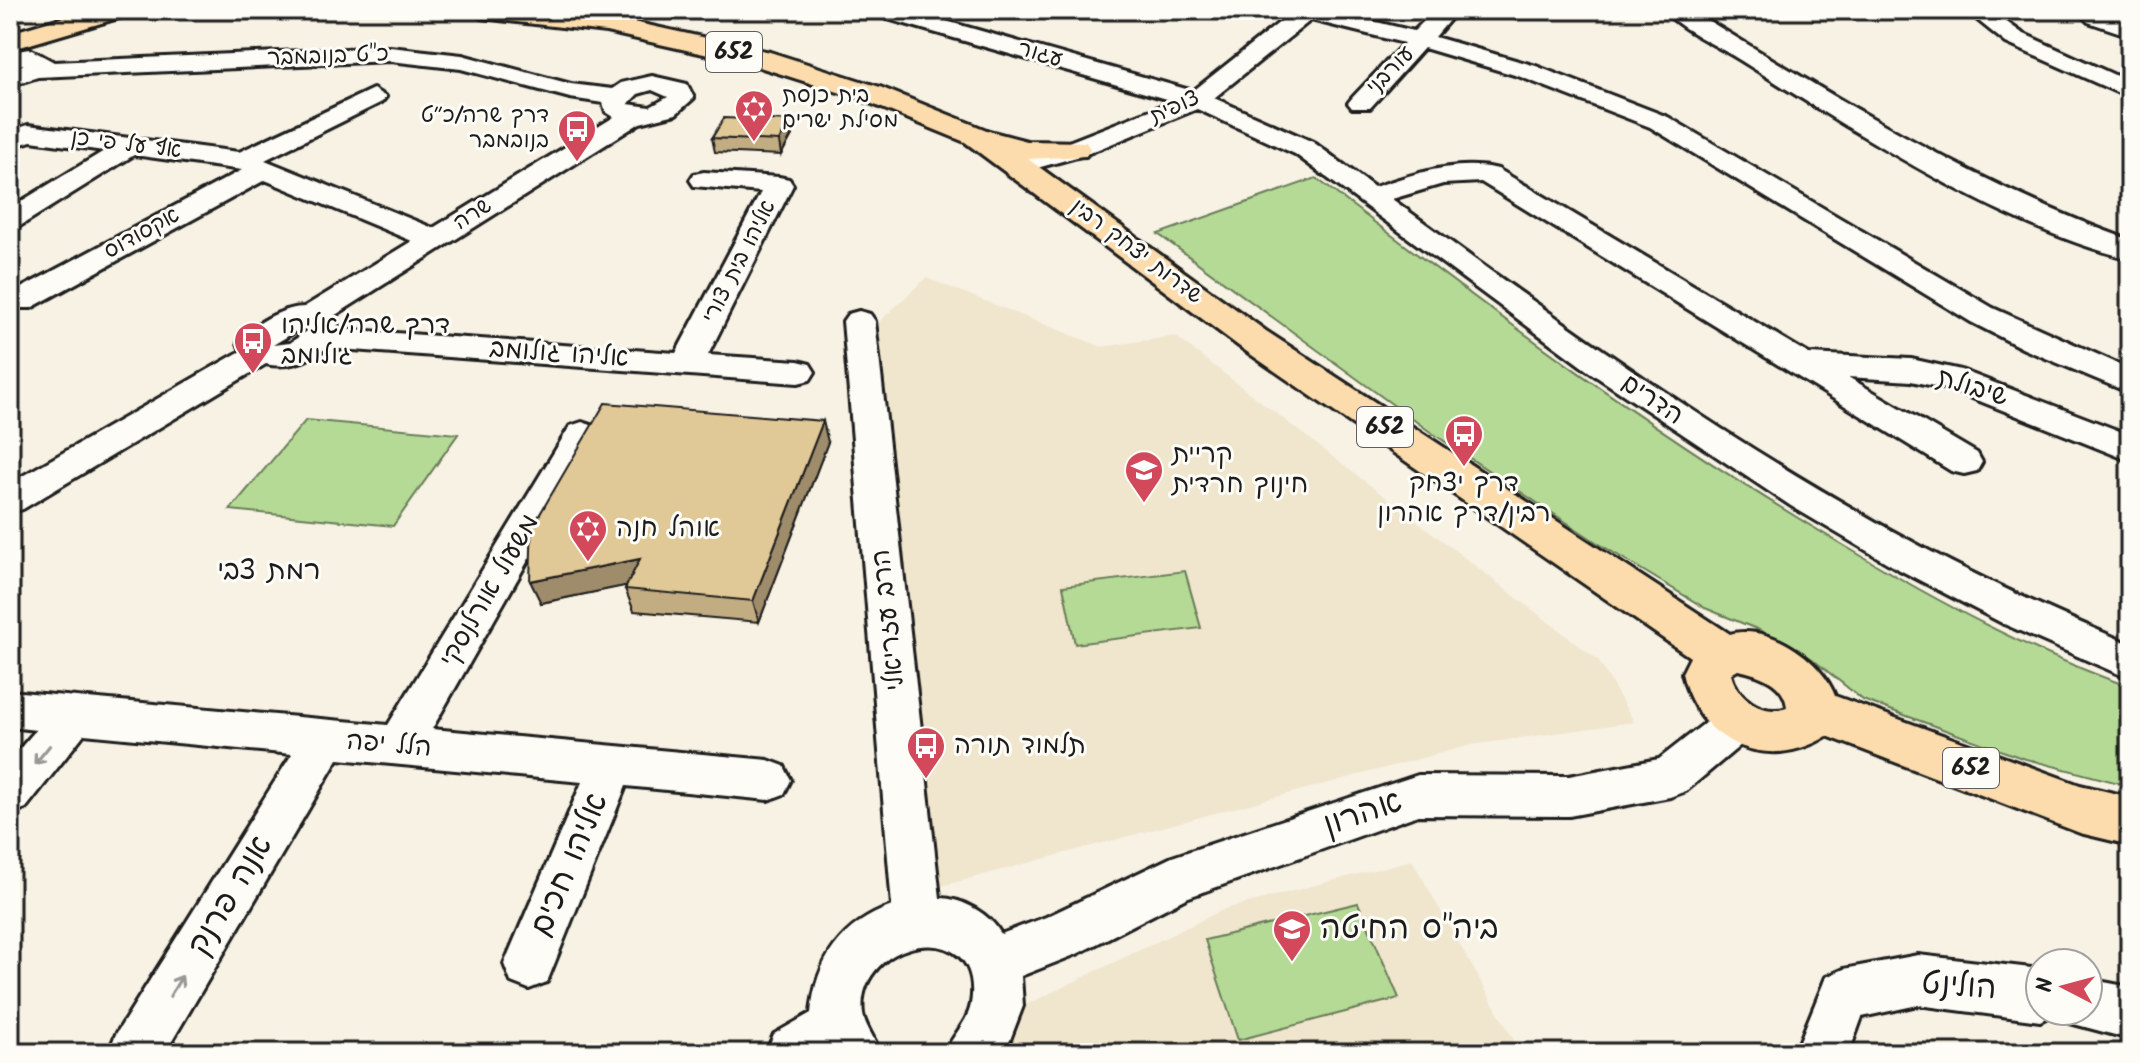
<svg xmlns="http://www.w3.org/2000/svg" width="2140" height="1063" viewBox="0 0 2140 1063" font-family="Kalam,'Playpen Sans Hebrew',sans-serif">
  <style>
    .built { fill: #f0e5cd }
    .green { fill: #b5da95; stroke: #687b58; stroke-width: 2 }
    .lines { fill: none; stroke-linecap: round; stroke-linejoin: round }
    .minor-casing { stroke: #1c1c1c; stroke-width: 6 }
    .major-casing { stroke: #1c1c1c; stroke-width: 6 }
    .minor { fill: #fdfcf7; fill-rule: evenodd }
    .major { fill: #fcdcac; fill-rule: evenodd }
    .wall { fill: #c2ac82; stroke: #1c1c1c; stroke-width: 2 }
    .shaded-wall { fill: #9e8c6a; stroke: #1c1c1c; stroke-width: 2 }
    .building { fill: #e1c897; stroke: #1c1c1c; stroke-width: 2 }
    .oneway { stroke: #989794 }
    .labels { text-anchor: middle; dominant-baseline: central; stroke-width: 6; stroke-linejoin: round; paint-order: stroke }
    .far-street-label { font-size: 22px; fill: #1c1c1c; stroke: #fdfcf7 }
    .far-poi-label { font-size: 22px; fill: #1c1c1c; stroke: #fdfcf7; text-anchor: start }
    .shield { fill: #fdfcf7; stroke: #605f5e; stroke-width: 2 }
    .shield-label { font-size: 24px; font-weight: bold; fill: #1c1c1c }
    .poi-label { font-size: 26px; fill: #1c1c1c; stroke: #fdfcf7; text-anchor: start }
    .street-label { font-size: 26px; fill: #1c1c1c; stroke: #fdfcf7 }
    .neighbourhood-label { font-size: 28px; fill: #1c1c1c; stroke: #fdfcf7 }
    .near-street-label { font-size: 32px; fill: #1c1c1c; stroke: #fdfcf7 }
    .near-poi-label { font-size: 32px; fill: #1c1c1c; stroke: #fdfcf7; text-anchor: start }
  </style>
  <rect width="100%" height="100%" fill="#f7f2e4"/>
  <filter id="ink" filterUnits="userSpaceOnUse"><feTurbulence type="fractalNoise" baseFrequency=".0125" numOctaves="2"/><feDisplacementMap in="SourceGraphic" scale="16" xChannelSelector="R" yChannelSelector="G"/><feConvolveMatrix kernelMatrix="1 2 1 2 8 2 1 2 1" color-interpolation-filters="sRGB"/></filter>
  <g filter="url(#ink)">
    <path class="built" d="M926 278 1102 347 1175 336 1598 660 1634 722 1471 745 934 888 876 325Z
      M1412 860 1521 1053H1010L1003 1016 1225 909Z"/>
    <path class="green" d="M1316 178C1490 310 1658 437 1848 548 1938 602 2031 652 2130 687V786L2022 758 1863 700 1811 658 1759 630 1705 608 1596 542 1429 431 1158 234Z
      M306 420 458 434 393 526 230 510Z
      M1185 571 1201 628 1075 644 1063 586Z
      M1358 903 1399 998 1238 1040 1205 940Z"/>
    <g class="lines">
      <g class="minor-casing">
        <path id="minor" d="M871 10H907L1193 91 1290 14 1287 10H1326L1414 31 1435 10H1458L1435 37 1536 66 1668 117 1993 308 2130 369V393L2024 349 1971 322 1650 127 1518 76 1424 48 1370 108H1352L1348 103 1352 98 1404 43 1311 20 1214 98 1313 142 1374 187C1414 174 1456 159 1498 169L1809 354 1911 359 1961 370 2130 435V461L1952 390 1911 381 1848 377 1977 453 1982 462 1977 471 1964 474 1951 471 1481 182 1443 184 1392 199C1562 324 1735 447 1922 547 1989 583 2060 614 2130 644V679L2004 624 1896 568 1791 506 1588 371 1295 154 1197 109 1084 155 1019 173 1009 171 1005 165 1009 159 1066 143 1173 101 874 15Z
          M1664 10H1691C1833 96 1973 184 2130 240V259C2000 227 1854 131 1740 60 1720 47 1677 28 1664 10Z
          M1965 10H1990L2022 33 2130 82V98L2006 43Z
          M2077 10H2101L2130 21V36L2088 22Z
          M390 47 462 55 571 84 612 89 621 83 652 76 687 84 694 98 676 114 640 123 334 316 339 329 676 353 761 192 694 186 690 180 694 174 704 172 779 177 789 179 793 185 708 355 798 361 810 364 815 372 810 380 798 383 326 348C310 361 286 369 266 364L23 509 10 513V483L241 351 238 343C250 325 283 307 304 307L412 241 265 180 31 308H10V294L242 170 134 155 20 226 10 229V208L104 151 31 141 10 148V131L28 125 239 152 373 89 386 97 382 102 265 160 433 228 614 117 606 112 603 103 570 98 461 69 390 61 38 77 10 86V71L24 64 10 66V52L30 49 54 62ZM652 90 668 97 650 107 628 104 638 94ZM303 327 307 331 290 343 273 345Z
          M859 311 870 314 875 321 940 898C963 898 991 915 1001 934L1046 917 1172 857 1418 775 1569 776 1659 759 1724 708 1739 703 1754 708 1761 721 1754 734 1686 791 1670 797 1569 816 1418 815 1186 898 1077 954 1021 976 1023 1006 1005 1053H945C952 1036 968 1022 971 1004 986 912 853 939 863 1014 865 1026 876 1041 881 1053H766L774 1034 811 1013C816 960 841 924 892 906L843 321 848 314Z
          M582 422 594 426 600 434 432 729 768 760 784 766 791 780 784 794 768 800 626 786 547 982 529 989 511 982 504 964 582 782 338 759 165 1053H108L116 1034 292 754 84 734 26 808 10 814V760L36 730 10 727V691L388 725 570 426Z
          M1918 955 2040 969V1011H2059L2040 1021 1918 1005 1862 1017 1849 1053H1795L1826 977 1844 969Z
          M2088 979 2130 987V1039L2070 1023 2064 1011H2088Z"/>
      </g>
      <g class="major-casing">
        <path id="major" d="M88 10H129L125 16 10 50V33Z
          M468 10H551L606 16 770 52 880 87 989 131 1027 141 1086 142 1090 149 1086 156 1028 159 1266 331 1730 634C1769 623 1822 660 1835 696L2080 785 2130 797V845L2080 833 1827 736C1766 774 1697 742 1682 673L1690 657 1240 347 965 142 860 99 753 65 606 32 481 18ZM1738 670C1759 674 1786 684 1787 708 1762 716 1737 698 1731 674Z"/>
      </g>
      <use href="#minor" class="minor"/>
      <use href="#major" class="major"/>
    </g>
    <path class="wall" d="M789 121 792 135 781 155 715 152 712 138Z
      M828 442 759 622 634 611 625 589 627 585 541 603 537 519Z"/>
    <path class="shaded-wall" d="M789 121 792 135 781 155 779 141Z
      M823 421 828 442 759 622 753 601Z
      M640 559 649 581 541 603 530 581Z"/>
    <path class="building" d="M724 118 789 121 779 141 712 138Z
      M605 403 823 421 753 601 625 589 640 559 530 581 532 520 537 519Z"/>
    <defs><path id="oneway-shaft" d="M-6 0H5M1.5-3L5.5 0L1.5 3" fill="none" stroke-width="1.6" stroke-linecap="round" stroke-linejoin="round" transform="scale(2)"/></defs>
    <g class="oneway">
      <use href="#oneway-shaft" transform="translate(42 755) rotate(129)"/>
      <use href="#oneway-shaft" transform="translate(176 986) rotate(-59)"/>
    </g>
  </g>
  <defs>
    <g id="synagogue-pin" transform="scale(2)"><path d="M0 17L-7.5 6A9.5 9.5 0 1 1 7.5 6Z" fill="#d1495b" stroke="#fdfcf7"/><path d="M0-6.5L5.6 3.2H-5.6ZM0 6.5L5.6-3.2H-5.6Z" fill="#fff"/></g>
    <g id="bus-pin" transform="scale(2)"><path d="M0 17L-7.5 6A9.5 9.5 0 1 1 7.5 6Z" fill="#d1495b" stroke="#fdfcf7"/><path d="M-5-6H5V4H4V6H2V4H-2V6H-4V4H-5ZM-3.5-4V0h7V-4ZM-3.5 1.2v1.5H-2V1.2ZM2 1.2v1.5H3.5V1.2Z" fill="#fff"/></g>
    <g id="school-pin" transform="scale(2)"><path d="M0 17L-7.5 6A9.5 9.5 0 1 1 7.5 6Z" fill="#d1495b" stroke="#fdfcf7"/><path d="M0-5L7-2L0 1L-7-2ZM-4 1L0 2.5L4 1V4Q0 6-4 4Z" fill="#fff"/></g>
  </defs>
  <g fill-rule="evenodd">
    <use href="#synagogue-pin" x="754" y="109"/>
    <use href="#bus-pin" x="577" y="129"/>
    <use href="#bus-pin" x="253" y="341"/>
    <use href="#bus-pin" x="1464" y="434"/>
    <use href="#school-pin" x="1144" y="470"/>
    <use href="#synagogue-pin" x="588" y="529"/>
    <use href="#bus-pin" x="926" y="746"/>
    <use href="#school-pin" x="1292" y="929"/>
  </g>
  <g class="labels">
    <g class="far-street-label">
      <text transform="translate(1040 55) rotate(16)">עגור</text>
      <text transform="translate(328 57) rotate(-2)">כ"ט בנובמבר</text>
      <text transform="translate(1391 71) rotate(-46)">עורבני</text>
      <text transform="translate(1175 108) rotate(-25)">צופית</text>
      <text transform="translate(126 145) rotate(7)">אף על פי כן</text>
      <text transform="translate(473 215) rotate(-32)">שרה</text>
      <text transform="translate(142 234) rotate(-29)">אקסודוס</text>
      <text transform="translate(1136 252) rotate(37)">שדרות יצחק רבין</text>
      <text transform="translate(740 262) rotate(-63)">אליהו בית צורי</text>
    </g>
    <g class="far-poi-label">
      <text x="782" y="96">בית כנסת<tspan x="782" dy="25">מסילת ישרים</tspan></text>
      <text x="549" y="116" text-anchor="end">דרך שרה/כ״ט<tspan x="549" dy="25">בנובמבר</tspan></text>
    </g>
    <g class="shield">
      <rect x="706" y="32" width="56" height="40" rx="6"/>
      <rect x="1357" y="407" width="56" height="40" rx="6"/>
      <rect x="1943" y="748" width="56" height="40" rx="6"/>
    </g>
    <g class="shield-label">
      <text x="734" y="52">652</text>
      <text x="1385" y="427">652</text>
      <text x="1971" y="768">652</text>
    </g>
    <g class="poi-label">
      <text x="281" y="326">דרך שרה/אליהו<tspan x="281" dy="30">גולומב</tspan></text>
      <text x="1172" y="455">קריית<tspan x="1172" dy="30">חינוך חרדית</tspan></text>
      <text x="1464" y="484" text-anchor="middle">דרך יצחק<tspan x="1464" dy="30">רבין/דרך אהרון</tspan></text>
      <text x="616" y="529">אוהל חנה</text>
      <text x="954" y="746">תלמוד תורה</text>
    </g>
    <g class="street-label">
      <text transform="translate(559 354) rotate(4)">אליהו גולומב</text>
      <text transform="translate(1972 388) rotate(17)">שיבולת</text>
      <text transform="translate(1652 400) rotate(34)">הדרים</text>
      <text transform="translate(490 591) rotate(-60)">משעול אורלנסקי</text>
      <text transform="translate(889 620) rotate(-96)">הרב עזריאלי</text>
      <text transform="translate(389 745) rotate(5)">הלל יפה</text>
    </g>
    <g class="neighbourhood-label">
      <text x="269" y="571">רמת צבי</text>
    </g>
    <g class="near-street-label">
      <text transform="translate(1363 814) rotate(-19)">אהרון</text>
      <text transform="translate(570 865) rotate(-67)">אליהו חכים</text>
      <text transform="translate(231 896) rotate(-59)">אנה פרנק</text>
      <text transform="translate(1959 987) rotate(4)">הולינט</text>
    </g>
    <g class="near-poi-label">
      <text x="1320" y="929">ביה"ס החיטה</text>
    </g>
  </g>
  <rect width="2140" height="1063" fill="none" stroke="#fdfcf7" stroke-width="40"/>
  <rect x="20" y="20" width="2100" height="1023" fill="none" stroke="#1c1c1c" stroke-width="3" filter="url(#ink)"/>
  <g transform="translate(2064 987) rotate(276)"><circle r="38" fill="#fdfcf7" stroke="#a3a29f" stroke-width="2"/>
  <path d="M0-6L14 30L0 20L-14 30Z" fill="#d1495b"/>
  <text y="-12" font-size="22" font-weight="bold" text-anchor="middle" fill="#1c1c1c">N</text>
  </g>
</svg>
